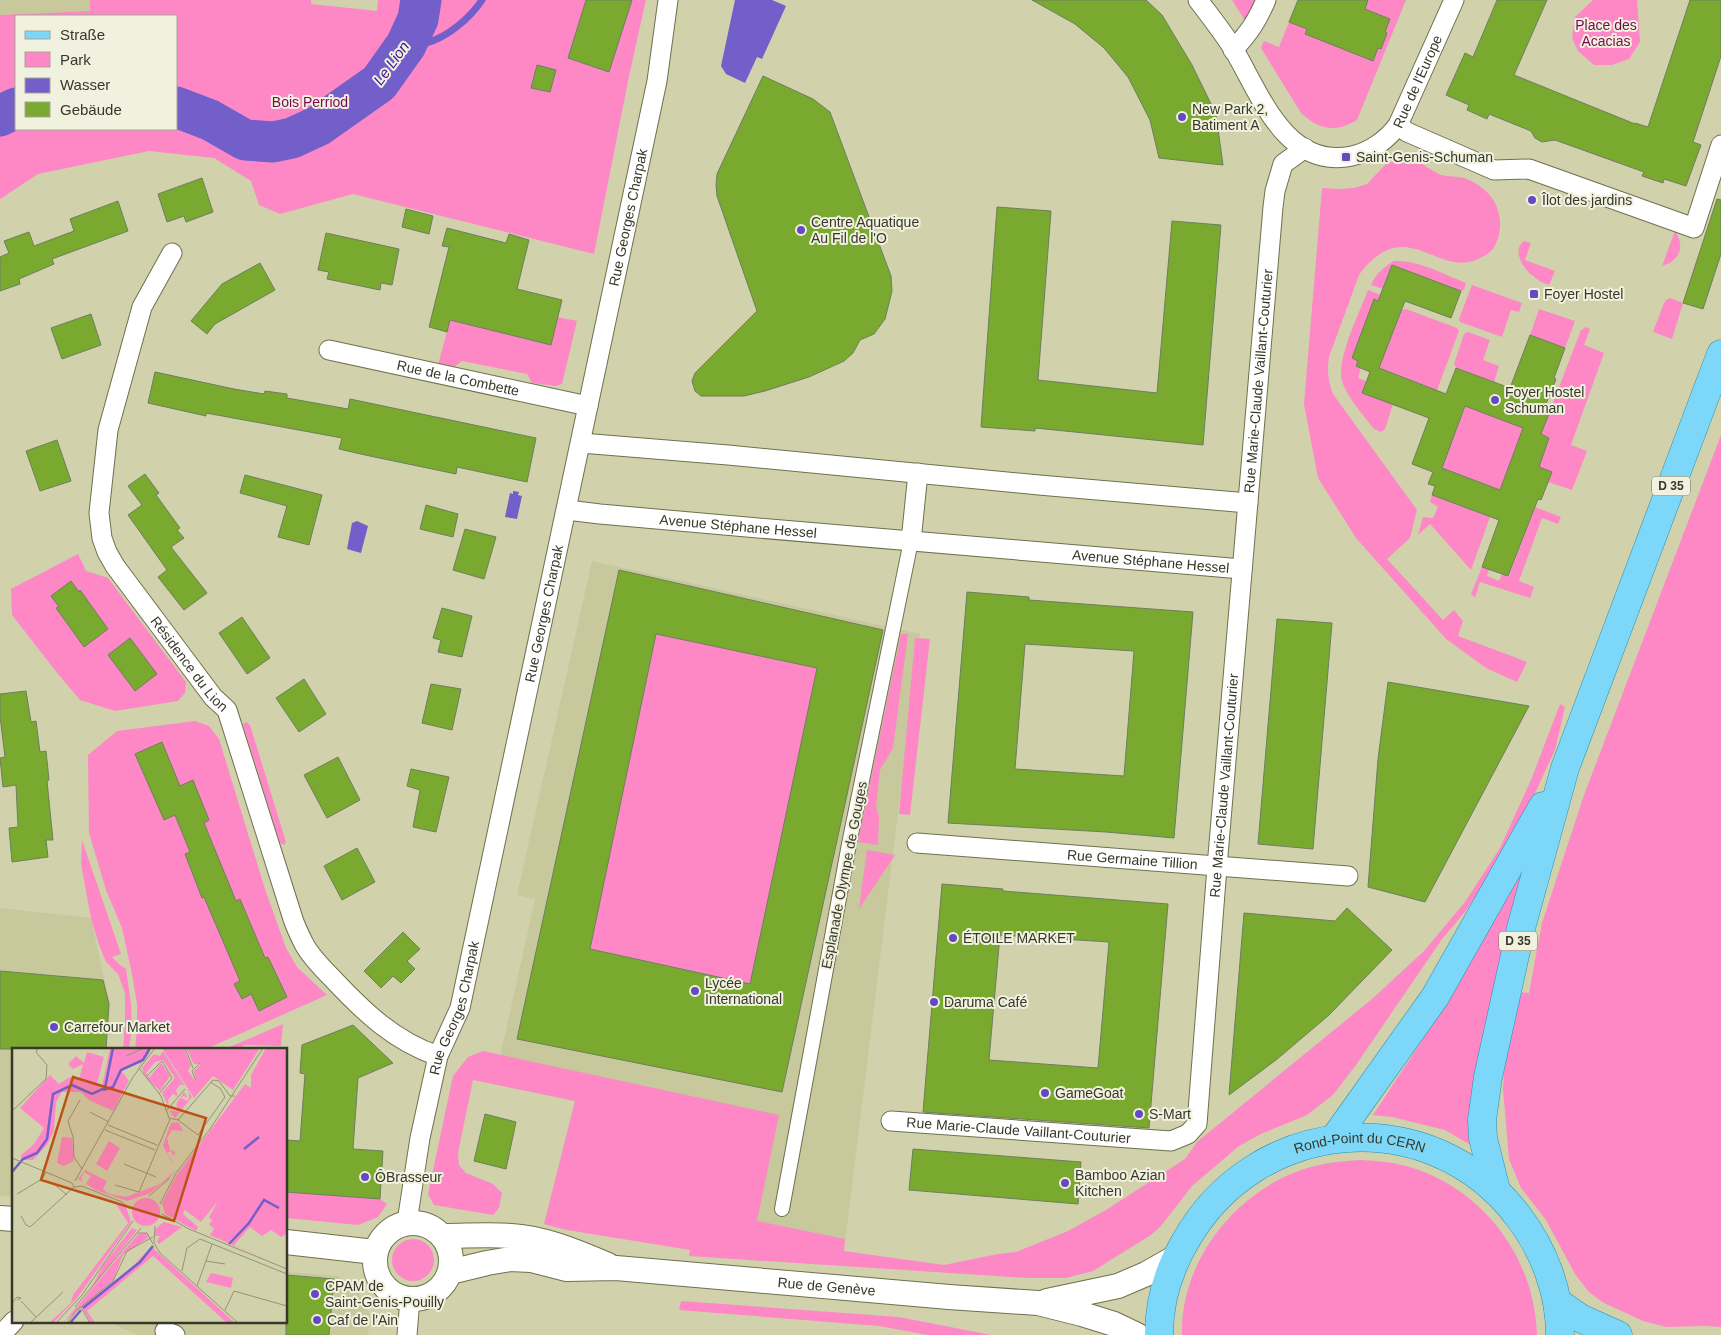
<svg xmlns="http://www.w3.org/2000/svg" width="1721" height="1335" viewBox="0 0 1721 1335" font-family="Arial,sans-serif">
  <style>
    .built { fill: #c7c89b }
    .green { fill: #fd88c5; fill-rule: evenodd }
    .water { fill: #735fc9 }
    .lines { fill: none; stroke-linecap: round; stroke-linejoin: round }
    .stream { stroke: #735fc9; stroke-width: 7 }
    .river { stroke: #735fc9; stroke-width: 41 }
    .building { fill: #79a92e; stroke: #6f7e5f; fill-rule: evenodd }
    .pedestrian-casing { stroke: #6f704d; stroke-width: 16 }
    .minor-casing { stroke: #6f704d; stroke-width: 21 }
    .tertiary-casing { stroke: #6f704d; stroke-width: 26 }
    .primary-casing { stroke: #2b8ead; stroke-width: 29 }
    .pedestrian { stroke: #fff; stroke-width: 14 }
    .minor { stroke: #fff; stroke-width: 19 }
    .tertiary { stroke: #fff; stroke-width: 24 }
    .primary { stroke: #7cd7f8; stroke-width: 28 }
    .poi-dot { fill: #6549c2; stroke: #f0f1de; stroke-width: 2 }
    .labels { text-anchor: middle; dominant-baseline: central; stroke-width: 4; stroke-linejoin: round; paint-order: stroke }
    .shield { fill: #f0f1de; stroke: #6e705f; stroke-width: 1 }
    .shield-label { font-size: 12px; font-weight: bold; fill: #373829 }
    .park-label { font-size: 14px; fill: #770a4f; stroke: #f0f1de }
    .street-label { font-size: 14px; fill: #373829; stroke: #f0f1de }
    .poi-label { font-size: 14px; fill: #373829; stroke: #f0f1de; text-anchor: start }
    .water-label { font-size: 15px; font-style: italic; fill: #411196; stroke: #f0f1de }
    .inset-river { fill: none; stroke: #735fc9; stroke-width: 2.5 }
    .inset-road { fill: none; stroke: #939478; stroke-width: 1 }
    .view { fill: #bc5113; fill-opacity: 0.15; stroke: #bc5113; stroke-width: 2.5 }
    .inset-edge { fill: none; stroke: #373829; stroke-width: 2.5 }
  </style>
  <rect width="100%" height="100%" fill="#d1d2ac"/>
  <path class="built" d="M0 0H90L91 11 0 15Z
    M592 561 920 634 844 1251 567 1230 544 1224 575 1101 494 1084 535 899 517 895Z
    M0 908 91 918 110 1005 106 1049H14V1197L0 1196Z
    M286 1272 338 1276 356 1287 370 1314 368 1335H137L115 1325 117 1321H286Z"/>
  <path class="green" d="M90 0H311V4L377 11 378 0H646L629 76 594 254 353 194 280 214 259 205 251 181 214 158 149 151 38 174 0 199V15L90 11ZM16 16H176V129H16Z
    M1232 0H1255L1251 13 1244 19Z
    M1359 0H1406L1357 120C1336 133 1319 130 1301 113L1261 48 1264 41 1279 47 1289 22 1307 29 1305 34 1373 61 1378 48H1381L1387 33 1385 32 1390 19 1365 9Z
    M1593 0H1637L1640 42 1629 59 1612 65H1594L1578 51 1572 38 1575 17Z
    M1404 156C1418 159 1429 170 1441 175 1448 177 1457 176 1464 178 1476 182 1487 190 1494 201 1501 213 1502 228 1497 241 1495 248 1489 254 1482 257 1452 274 1432 248 1402 247 1384 247 1369 261 1359 275L1329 357C1327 371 1328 381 1333 394L1417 510 1410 538 1387 559 1443 620 1454 610 1463 621 1458 636 1527 662 1517 682 1486 668 1446 639 1356 538 1318 478 1304 404 1322 188 1339 189 1354 188 1367 184 1385 165Z
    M1675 231C1686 247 1679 261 1662 266Z
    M1524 241 1531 243 1525 260 1555 271 1549 285C1543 283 1537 280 1532 275 1522 268 1512 249 1524 241Z
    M1394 261C1419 260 1443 274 1466 283L1464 290 1461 291 1392 265 1383 289 1371 285C1376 273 1383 268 1394 261Z
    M1472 285 1522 303 1519 312 1511 310 1502 337 1460 322 1459 319Z
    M1368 290 1381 295 1379 301 1375 299 1356 366 1361 368 1358 378 1366 381 1362 393 1393 404 1385 429 1381 432 1374 429C1364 416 1347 397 1342 381 1336 359 1360 312 1368 290Z
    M1670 298 1683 303 1672 339 1653 332 1664 303 1666 300Z
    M1406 309 1457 328 1459 331 1436 393 1429 387 1379 368 1402 310Z
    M1539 309 1575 321 1565 348 1530 335Z
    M557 317 577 321 562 384 556 386 532 383 527 374 462 361 453 368 438 365 450 320Z
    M1586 327 1590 329 1584 345 1604 353 1571 445 1587 451 1572 490 1548 482 1552 472 1539 467 1549 438 1541 434 1581 330Z
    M1468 332 1490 340 1483 360 1499 366 1494 382 1456 368 1454 364 1464 334Z
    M1466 405 1523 428 1500 490 1442 468Z
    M1721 435V1327L1705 1326 1666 1327 1643 1321 1602 1302 1588 1291 1575 1274 1546 1220 1521 1188 1509 1159 1503 1089 1504 1072 1518 992 1529 993 1542 923 1584 795Z
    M1432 495 1490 517 1471 570 1430 524 1418 535 1423 517 1433 518 1438 507 1430 502Z
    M1535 507 1561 517 1558 524 1542 518 1519 581 1534 587 1530 598 1480 582 1475 598 1471 594 1482 567 1489 570 1487 576 1499 581 1502 574 1509 576Z
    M78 554 86 571 108 578 186 682 185 693 178 701 115 711 80 700 58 674 12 615 11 589Z
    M656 634 817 668 750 984 590 949Z
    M901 634H908L893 748 880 770 876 807 879 816 878 845 858 842Z
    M915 638 930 639 910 815 899 814Z
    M1560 704 1565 707 1555 750 1515 836 1465 912 1442 939 1356 1065 1333 1095 1307 1115 1261 1134 1239 1146 1192 1186 1161 1226 1151 1235 1093 1271 1066 1278H1027L689 1256 690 1250 567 1230 544 1224 575 1101 473 1080 458 1153 459 1165 466 1173 493 1184 502 1193 499 1208 493 1215 434 1205 428 1194 453 1076 468 1057 483 1051 779 1115 757 1221 845 1239 844 1251 944 1265 998 1254 1016 1252 1068 1231 1106 1210 1185 1159 1197 1142 1372 999 1424 951 1465 902 1500 848 1531 780Z
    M195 721 209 726 219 739 265 889 286 948 297 967 327 995 206 1049H135L137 1029V1004L132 974 122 928 106 890 89 833 88 755 117 731Z
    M246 722 250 725 286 842 284 845 280 843 244 728 243 724Z
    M82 840 121 954 112 957 120 965 126 969 131 1004 132 1028 129 1049H123L125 1023V993L118 974 106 962 99 945 91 918 81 864Z
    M867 850 895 855 859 909Z
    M1530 850 1474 1147 1445 1130 1392 1117 1373 1115 1456 989Z
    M283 1024 281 1046 244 1045 241 1049H225Z
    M1361 1160C1376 1161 1392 1162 1406 1166 1482 1187 1535 1257 1537 1335H1182C1180 1265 1230 1199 1293 1173 1315 1164 1338 1161 1361 1160Z
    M286 1192 380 1199 387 1204 378 1217 358 1225 286 1218Z
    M392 1260a21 21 0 1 1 42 0a21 21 0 1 1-42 0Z
    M681 1301 899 1317 991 1335H928L879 1326 679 1310Z"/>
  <path class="water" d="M735 0H772L786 6 762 59 757 57 745 83 726 74 721 66Z
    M513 491 519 492 518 495 522 496 517 519 505 517 510 493 513 494Z
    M357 521 368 526 361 553 347 549 352 523Z"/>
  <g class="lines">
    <path class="stream" d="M406 45C413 44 420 44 426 43 448 37 470 18 482 0"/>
    <path class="river" d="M176 107 210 120 245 140 273 142 292 138 318 126 379 83 406 45 418 19 421 0
      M0 116 16 108"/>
  </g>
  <path class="building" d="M586 0H632L609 72 568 58Z
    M1032 0H1146L1162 15 1192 65 1216 114 1223 165 1159 158 1150 120 1128 77 1104 48 1075 24Z
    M1298 0H1368L1365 9 1390 19 1385 32 1387 33 1381 49 1378 48 1373 61 1305 34 1307 29 1289 22Z
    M1497 0H1547L1514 75 1635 124V123L1648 127 1690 0H1721V56L1693 142 1701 145 1686 186 1664 179 1663 183 1642 176 1644 172 1555 140 1542 142 1535 138 1531 131 1489 114 1487 119 1467 110 1469 105 1446 95 1465 53 1473 57Z
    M537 65 556 70 550 92 531 88Z
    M763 76 813 99 830 112 891 276 892 291 885 319 874 334 860 340 853 353 844 361 809 377 765 391 744 396H701L695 391 692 381 695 373 757 311 717 196 716 185 717 174Z
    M202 178 213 212 186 222 184 216 167 222 158 194Z
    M1717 199 1721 200V254L1703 309 1683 303Z
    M118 201 128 231 52 259 54 264 19 279 20 284 0 291V257L9 253 4 241 29 232 34 246 74 231 70 219Z
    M997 207 1051 211 1038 380 1157 393 1172 221 1221 225 1203 445 1035 428V431L981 427Z
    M406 209 433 216 429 234 402 227Z
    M447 228 506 243 509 234 529 240 517 289 562 300 551 345 450 320 447 332 429 327 449 247 442 246Z
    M326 233 399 249 392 285 381 283 380 290 327 279 329 272 318 270Z
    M260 263 275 290 215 324 207 334 191 321 222 284Z
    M1392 265 1461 291 1451 318 1405 301 1379 368 1446 394 1456 368 1510 388 1530 335 1565 348 1554 378 1556 379 1546 404 1552 406 1541 434 1549 438 1539 467 1552 472 1541 500 1538 499 1508 576 1482 567 1499 520 1432 495 1435 486 1428 484 1433 472 1412 464 1429 418 1362 393 1370 372 1356 366 1358 361 1352 358 1374 299 1378 301ZM1465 406 1523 428 1500 490 1442 468Z
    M91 314 101 345 62 359 51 328Z
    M155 372 234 389 264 394 265 391 287 394V398L348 409 350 399 536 438 527 482 457 467 456 474 365 455 339 449 342 438 206 413V416L148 403Z
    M57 440 71 481 40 491 26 451Z
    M145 474 159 493 156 495 180 528 177 530 184 538 171 547 207 593 184 610 158 577 167 570 128 515 142 505 128 486Z
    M245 475 322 495 309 545 278 537 287 506 240 493Z
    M426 505 458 514 453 537 420 529Z
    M465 529 496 537 484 579 453 570Z
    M619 570 883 630 782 1092 517 1039ZM656 634 817 668 750 984 590 949Z
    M71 581 79 592 80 590 108 629 84 647 56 608 59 607 51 596Z
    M967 592 1029 597V600L1193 612 1174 838 1106 832 948 823ZM1025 644 1134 651 1124 776 1015 769Z
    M442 608 472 616 462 657 438 652 441 640 433 638Z
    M242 617 270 658 247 674 219 633Z
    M1277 619 1332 623 1313 849 1258 844Z
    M130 638 157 674 135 691 108 655Z
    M304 679 326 714 299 732 276 698Z
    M1388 682 1529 706 1425 902 1368 887 1378 759Z
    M431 684 461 689 452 730 422 723Z
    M26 691 31 722 36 721 40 752 46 751 49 780 47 781 53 840H46L48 857 12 862 9 828 18 827 16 785 3 787 0 758 5 757 0 716V694Z
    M162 742 180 786 193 780 209 820 204 823 236 901 240 899 265 958 268 957 287 997 259 1011 251 994 242 999 234 984 240 981 204 897 202 898 185 854 190 852 175 815 164 820 135 754Z
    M338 757 360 800 327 818 304 775Z
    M411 769 449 777 436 832 413 827 420 790 407 786Z
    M357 848 375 882 342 900 324 866Z
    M942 884 1003 889V891L1168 904 1149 1128 923 1112ZM1000 935 1109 942 1098 1068 989 1060Z
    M1347 908 1392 950 1329 1015 1276 1060 1229 1095 1244 913 1335 921Z
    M403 932 420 949 407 961 415 969 401 983 393 976 381 988 364 971Z
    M0 971 103 980 109 1004 106 1049H0Z
    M353 1025 393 1063 358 1078 353 1149 383 1151 380 1199 286 1192V1140L300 1141 305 1074 300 1073 302 1045Z
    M485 1114 516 1122 506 1169 474 1161Z
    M913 1149 1081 1162 1078 1204 909 1190Z
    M286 1275 334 1279 329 1335H286Z"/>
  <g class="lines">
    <g class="pedestrian-casing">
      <path id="pedestrian" d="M782 1209 849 844 911 541"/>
    </g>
    <g class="minor-casing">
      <g id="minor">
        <path id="s1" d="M1198 0C1210 16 1223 32 1234 50 1260 94 1286 170 1352 156 1370 152 1387 140 1398 125L1454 0"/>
        <path d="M1233 50C1249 33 1257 21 1266 0"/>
        <path d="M1398 125 1407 132 1494 170 1529 169 1694 228 1721 145"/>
        <path id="s2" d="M172 253 142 307 108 430 99 513 102 538 107 552 115 566 213 697 227 710 293 919C296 928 300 936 304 944 311 957 323 969 333 979 364 1012 394 1041 438 1056"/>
        <path id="s3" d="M329 350 588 406"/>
        <path d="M581 443 728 455 1039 485 1248 503"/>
        <path id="s4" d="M567 510 600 514 758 528 1242 569"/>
        <path d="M911 541 918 473"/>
        <path id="s5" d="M917 843 1348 876"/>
        <path id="s6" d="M891 1121 1171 1141 1188 1134 1197 1124 1217 867 1273 207 1275 191 1283 164 1305 148"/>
        <path id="s7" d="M407 1222 420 1138 438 1056 460 1008 657 81 668 0"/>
        <path d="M165 1331 175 1335"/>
        <path d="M1 1335 14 1321"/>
        <path d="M407 1335 410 1299"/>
      </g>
    </g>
    <g class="tertiary-casing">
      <g id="tertiary">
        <path d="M0 1218 14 1219"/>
        <circle cx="413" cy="1261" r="38"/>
        <path d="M443 1236C466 1236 489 1234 512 1236 545 1238 577 1252 608 1265"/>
        <path d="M286 1242 375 1252"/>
        <path id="s8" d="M450 1272 487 1263 510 1259 531 1260 566 1269 616 1268 949 1297 1038 1303 1082 1314 1114 1324 1137 1335"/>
        <path d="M1047 1301 1118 1286 1146 1274 1176 1257"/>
      </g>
    </g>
    <g class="primary-casing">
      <g id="primary">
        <path d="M1334 1139 1435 997 1543 806"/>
        <path d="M1496 1190 1483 1138 1482 1120 1488 1077 1521 928 1565 768 1721 354"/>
        <path d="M1557 1302 1580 1318 1618 1335"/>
        <path id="s9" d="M1159 1335C1159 1301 1168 1271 1185 1242 1255 1116 1430 1100 1518 1216 1544 1250 1560 1292 1560 1335"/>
      </g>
    </g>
    <use href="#pedestrian" class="pedestrian"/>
    <use href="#minor" class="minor"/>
    <use href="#tertiary" class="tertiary"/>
    <use href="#primary" class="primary"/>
  </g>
  <g class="poi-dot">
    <circle cx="1182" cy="117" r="5"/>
    <rect x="1341" y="152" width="10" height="10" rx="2.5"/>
    <circle cx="1532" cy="200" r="5"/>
    <circle cx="801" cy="230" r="5"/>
    <rect x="1529" y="289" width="10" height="10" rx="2.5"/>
    <circle cx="1495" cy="400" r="5"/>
    <circle cx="953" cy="938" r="5"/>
    <circle cx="695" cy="991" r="5"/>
    <circle cx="934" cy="1002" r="5"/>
    <circle cx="54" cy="1027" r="5"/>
    <circle cx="1045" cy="1093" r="5"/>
    <circle cx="1139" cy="1114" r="5"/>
    <circle cx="365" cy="1177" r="5"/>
    <circle cx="1065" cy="1183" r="5"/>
    <circle cx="315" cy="1294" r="5"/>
    <circle cx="317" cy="1320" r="5"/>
  </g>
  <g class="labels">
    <g class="shield">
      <rect x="1652" y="476.5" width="38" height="19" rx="4"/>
      <rect x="1499" y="931.5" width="38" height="19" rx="4"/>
    </g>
    <g class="shield-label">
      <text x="1671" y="486">D 35</text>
      <text x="1518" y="941">D 35</text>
    </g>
    <g class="park-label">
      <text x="1606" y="25">Place des<tspan x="1606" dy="16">Acacias</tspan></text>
      <text x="310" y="102">Bois Perriod</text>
    </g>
    <g class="street-label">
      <text stroke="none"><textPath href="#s1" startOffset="338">Rue de l'Europe</textPath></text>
      <text stroke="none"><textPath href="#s7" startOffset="1030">Rue Georges Charpak</textPath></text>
      <text stroke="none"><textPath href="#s3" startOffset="132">Rue de la Combette</textPath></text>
      <text stroke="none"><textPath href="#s6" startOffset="1058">Rue Marie-Claude Vaillant-Couturier</textPath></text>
      <text stroke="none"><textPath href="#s4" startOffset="172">Avenue Stéphane Hessel</textPath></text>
      <text stroke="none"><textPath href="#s4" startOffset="586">Avenue Stéphane Hessel</textPath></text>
      <text stroke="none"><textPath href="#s7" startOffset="625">Rue Georges Charpak</textPath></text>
      <text stroke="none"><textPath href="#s2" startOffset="452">Résidence du Lion</textPath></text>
      <text stroke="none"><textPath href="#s6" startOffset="652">Rue Marie-Claude Vaillant-Couturier</textPath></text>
      <text stroke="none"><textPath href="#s5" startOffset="216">Rue Germaine Tillion</textPath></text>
      <text transform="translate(844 875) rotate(-79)">Esplanade Olympe de Gouges</text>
      <text stroke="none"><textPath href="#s7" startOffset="220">Rue Georges Charpak</textPath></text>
      <text stroke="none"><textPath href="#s6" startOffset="128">Rue Marie-Claude Vaillant-Couturier</textPath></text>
      <text stroke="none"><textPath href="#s9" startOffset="311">Rond-Point du CERN</textPath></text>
      <text stroke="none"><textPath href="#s8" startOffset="380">Rue de Genève</textPath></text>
    </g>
    <g class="poi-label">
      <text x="1192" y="109">New Park 2,<tspan x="1192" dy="16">Batiment A</tspan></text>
      <text x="1356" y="157">Saint-Genis-Schuman</text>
      <text x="1542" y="200">Îlot des jardins</text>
      <text x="811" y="222">Centre Aquatique<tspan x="811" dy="16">Au Fil de l'O</tspan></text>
      <text x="1544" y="294">Foyer Hostel</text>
      <text x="1505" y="392">Foyer Hostel<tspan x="1505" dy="16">Schuman</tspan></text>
      <text x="963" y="938">ÉTOILE MARKET</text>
      <text x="705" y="983">Lycée<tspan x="705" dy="16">International</tspan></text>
      <text x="944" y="1002">Daruma Café</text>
      <text x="64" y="1027">Carrefour Market</text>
      <text x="1055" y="1093">GameGoat</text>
      <text x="1149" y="1114">S-Mart</text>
      <text x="1075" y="1175">Bamboo Azian<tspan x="1075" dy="16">Kitchen</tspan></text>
      <text x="375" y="1177">ÔBrasseur</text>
      <text x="325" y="1286">CPAM de<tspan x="325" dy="16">Saint-Genis-Pouilly</tspan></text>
      <text x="327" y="1320">Caf de l'Ain</text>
    </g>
    <g class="water-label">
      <text transform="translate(391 63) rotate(-54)">Le Lion</text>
    </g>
  </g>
  <g transform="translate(12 1048)">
    <rect width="275" height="275" fill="#d1d2ac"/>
    <path d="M98 0H138V4L124 23 129 14 109 22 117 33 101 63 77 52 69 44H50L44 54 42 83 35 97 21 112H10L9 107 22 96 32 80 8 60 38 27 47 36 58 29 67 32 71 16 61 21 56 16 64 8 72 15 75 4 92 9 85 36 90 38ZM150 0H172L179 17 176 23 184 34 182 23 189 16H182L174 0H248L221 42 201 28 182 50ZM254 0H275V186L269 189 259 182 250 188 238 179 222 197 275 220 188 183 198 187 202 181 197 176 200 173 197 169 206 153 189 174 173 162 171 166 186 179 184 183 153 166 150 155 164 128 233 36 239 40V27ZM151 3 180 49 163 70 157 62 167 64 164 56 172 44 176 50 171 48 169 50 176 53 177 50V45L173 38 169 36 164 42 166 49 161 46 156 52 157 60 150 45 163 30 151 12 143 14 134 25 137 30 149 15 152 19 158 28 148 43 134 30 130 20 142 6 148 8ZM166 74 171 83 160 82 155 90 158 102 164 104 161 108 159 103 155 105 162 117 158 112 151 97 159 75ZM50 89 60 90 62 113 52 118 45 115ZM97 93 108 100 95 123 84 116ZM165 121 158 129 138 145 115 153 84 142 74 136 79 128 72 124 69 130 71 134 66 131 73 122 95 133 91 141 97 146 114 149 148 136ZM83 146 114 159 119 174 65 250 41 275H37L59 255 61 247 116 175 104 156ZM120 164a14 14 0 1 1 28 0a14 14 0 1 1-28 0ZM152 174 170 179 147 196 145 193 148 188H143V181ZM120 180 125 182 79 241 91 217ZM134 185 137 189 111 207 101 232 51 275 126 186ZM141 197V200L223 275H215L141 208 75 263 83 275H79L70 259 122 217ZM199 225 221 230 219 240 194 234Z" fill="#fd88c5"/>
    <path class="inset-river" d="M91 42 101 39 109 22 131 12 138 0M232 101 247 89M0 124 11 111 25 105 35 91 41 46 60 37 80 46 93 40 101 0M217 196 237 175 252 152 267 160M71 260 128 214 141 198M58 275 69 262"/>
    <path class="inset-road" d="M173 0 181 20M114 8 132 0M127 20 149 48 157 70 166 72M135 28 150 13 160 30 147 46M184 33 180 23 188 15M68 52 56 73 61 89 62 109 70 121M155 62 173 41M0 63 34 31 35 17 24 4 26 0M78 64 97 74M166 72 186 87 213 49 208 40 198 34M166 72 201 32 207 33 218 48H223M96 77 145 97M93 82 143 102M0 110 60 135 62 139 70 138 110 154 118 161M112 116 144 129M63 133 121 29 143 0M42 136 55 147M103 137 127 144 158 71M5 146 30 131 34 124M137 148 158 130M148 156 164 125 198 81 251 0M150 166 177 181 275 221M9 168 14 177 18 179 62 139M143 178 142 195 148 205 226 275M126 185H135L141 196M194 213 213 216M170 223 175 200 188 191 275 226M185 238 200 196M9 253 24 269M0 255 5 249 9 250 5 252M63 259 129 180M69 259 78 275M213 262 222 243 275 258M18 275 51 244M44 275 70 247 121 173M55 275 65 262 101 233 115 203 141 189"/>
    <path class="view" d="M61 29 194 70 162 173 29 132Z"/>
    <rect width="275" height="275" class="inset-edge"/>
  </g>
  <rect x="15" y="15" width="162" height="115" fill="#f0f1de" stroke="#a6a796"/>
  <rect x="25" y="31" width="25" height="8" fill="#7cd7f8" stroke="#a6a796"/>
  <text x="60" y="40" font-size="15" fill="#373829">Straße</text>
  <rect x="25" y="52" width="25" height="15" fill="#fd88c5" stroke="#a6a796"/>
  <text x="60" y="65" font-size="15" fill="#373829">Park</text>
  <rect x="25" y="78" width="25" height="15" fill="#735fc9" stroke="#a6a796"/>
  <text x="60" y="90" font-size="15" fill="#373829">Wasser</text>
  <rect x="25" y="102" width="25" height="15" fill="#79a92e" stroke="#a6a796"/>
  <text x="60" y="115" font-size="15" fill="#373829">Gebäude</text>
</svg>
